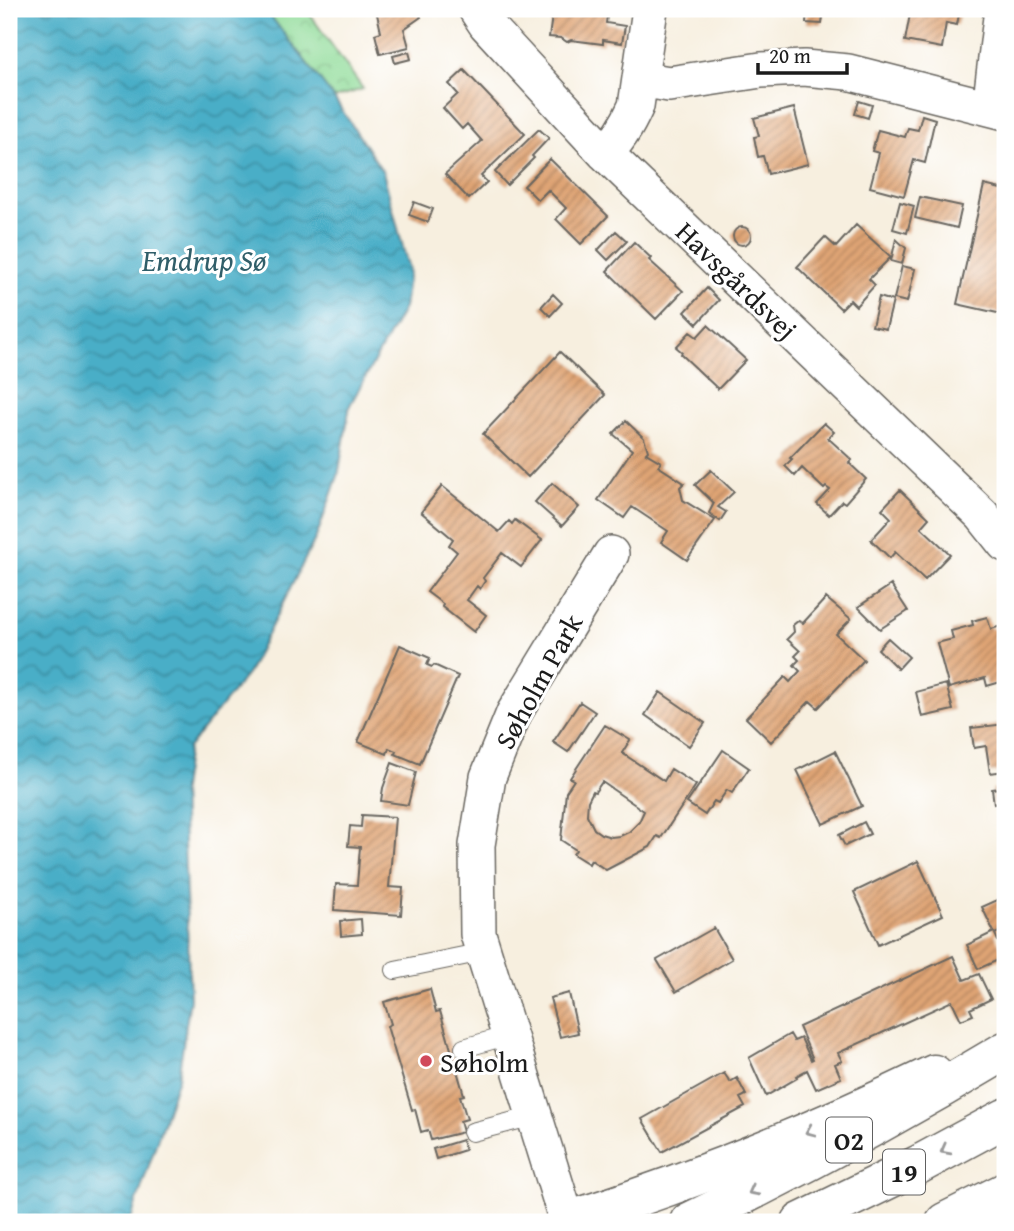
<svg xmlns="http://www.w3.org/2000/svg" width="1014" height="1231" viewBox="0 0 1014 1231" font-family="'Gentium Book Plus',serif">
  <style>
    .park { fill: url(#park-crowns); stroke: #567c5a; stroke-width: 2 }
    .water { fill: url(#water-waves); stroke: #326572; stroke-width: 2 }
    .building { fill: url(#building-hatch); fill-rule: evenodd }
    .lines { fill: none; stroke-linecap: round; stroke-linejoin: round }
    .service-casing { stroke: #696660; stroke-width: 20 }
    .minor-casing { stroke: #696660; stroke-width: 38 }
    .tertiary-casing { stroke: #696660; stroke-width: 41 }
    .motorway-casing { stroke: #696660; stroke-width: 41 }
    .service { stroke: #fff; stroke-width: 18 }
    .minor { stroke: #fff; stroke-width: 35 }
    .tertiary { stroke: #fff; stroke-width: 38 }
    .motorway { stroke: #fff; stroke-width: 38 }
    .oneway { stroke: #999 }
    .poi-dot { fill: #d1495b; stroke: #fff; stroke-width: 2.5 }
    .labels { text-anchor: middle; dominant-baseline: central; stroke-width: 6; stroke-linejoin: round; paint-order: stroke }
    .shield { fill: #fff; stroke: #606060; stroke-width: 2 }
    .shield-label { font-size: 26px; font-weight: bold; fill: #1c1c1c }
    .street-label { font-size: 28px; fill: #1c1c1c; stroke: #fff }
    .poi-label { font-size: 28px; fill: #1c1c1c; stroke: #fff; text-anchor: start }
    .water-label { font-size: 30px; font-style: italic; fill: #305e69; stroke: #fff }
  </style>
  <defs>
    <pattern id="park-crowns" width="20" height="18" patternUnits="userSpaceOnUse" patternTransform="scale(1.75)"><rect width="20" height="18" fill="#90dc99"/><path d="M2 6a3 3 0 1 1 6 0M12 15a3 3 0 1 1 6 0" fill="none" stroke="#7cbc83"/></pattern>
    <pattern id="water-waves" width="16" height="10" patternUnits="userSpaceOnUse" patternTransform="scale(1.75)"><rect width="16" height="10" fill="#48aec7"/><path d="M0 5q4-4 8 0t8 0" fill="none" stroke="#3b8da1"/></pattern>
    <pattern id="building-hatch" width="6" height="6" patternUnits="userSpaceOnUse" patternTransform="scale(1.75)"><rect width="6" height="6" fill="#dfa475"/><path d="M-1 1l2-2M0 6l6-6M5 7l2-2" fill="none" stroke="#b4855f"/></pattern>
  </defs>
  <rect width="100%" height="100%" fill="#fff"/>
  <filter id="ink" filterUnits="userSpaceOnUse"><feTurbulence type="fractalNoise" baseFrequency=".0143" numOctaves="2"/><feDisplacementMap in="SourceGraphic" scale="14" xChannelSelector="R" yChannelSelector="G"/><feConvolveMatrix kernelMatrix="1 2 1 2 8 2 1 2 1" color-interpolation-filters="sRGB"/></filter>
  <filter id="wash" filterUnits="userSpaceOnUse"><feTurbulence type="fractalNoise" baseFrequency=".00686" numOctaves="4" result="noise"/><feDisplacementMap in="SourceGraphic" scale="28" xChannelSelector="R" yChannelSelector="G"/><feGaussianBlur stdDeviation="1.57" result="paint"/><feColorMatrix in="noise" values="0 0 0 0 0 0 0 0 0 0 0 0 0 0 0 0 0 1.4 0 .05"/><feComposite in="paint" operator="in"/></filter>
  <g filter="url(#wash)">
    <rect width="100%" height="100%" fill="#f7efdf"/>
    <path class="park" d="M265 9H306L363 89 334 98Z"/>
    <path class="water" d="M9 9H265L334 98 383 172 409 270 404 308 350 405 338 476 317 535 248 673 188 748 182 789 190 999 178 1078 130 1222H9Z"/>
    <g id="blocks">
      <path class="building" d="M373 9H416L421 17 404 29 409 47 380 54 375 34 381 32 377 14Z
        M553 9H608L606 23 625 26 622 43 603 40V44L571 40 567 42 561 38 549 37Z
        M807 9H824L822 24 806 23Z
        M911 9H960L957 25 946 23 942 48 905 41Z
        M409 52 411 59 395 63 393 56Z
        M464 70 525 134 481 176 487 182 469 199 445 174 482 141 467 124 462 129 443 108 458 94 449 84Z
        M859 101 872 105 868 118 855 114Z
        M794 108 808 164 768 174 763 156 758 157 754 137 759 136 754 118Z
        M922 115 935 119 925 163 914 160 904 196 870 187 879 153 872 151 878 130 905 137 908 128 918 130Z
        M539 129 549 138 532 156 534 158 507 185 495 172Z
        M550 159 608 216 581 244 556 219 566 208 548 190 538 200 524 186Z
        M984 185 1005 190V300L1002 314 957 304Z
        M920 197 962 206 957 228 915 218Z
        M414 202 433 209 428 222 409 215Z
        M900 202 914 206 907 233 893 229Z
        M856 225 891 257 869 279 875 285 856 306 850 300 841 309 797 267 825 237 836 247Z
        M733 236a9 9 0 1 1 18 0a9 9 0 1 1-18 0Z
        M616 231 627 241 608 260 598 250Z
        M896 239 906 248 902 264 891 261Z
        M634 242 651 258 649 260 683 291 656 319 607 271Z
        M902 266 915 269 907 302 894 299Z
        M707 288 719 300 697 324 685 312Z
        M553 294 562 303 550 316 541 307Z
        M879 297 893 301 886 329 872 326Z
        M708 325 746 360 718 389 681 354 682 352 676 347 690 332 697 337Z
        M560 352 605 395 528 477 483 434Z
        M626 421 644 438 648 451 646 453 661 462 658 466 684 483 680 487 683 500 715 520 687 560 661 542 668 531 632 507 624 518 598 500 632 450 613 434Z
        M824 423 834 432 828 438 852 460 849 463 866 479 845 503 842 501 829 515 817 504 830 490 826 487 824 489 802 468 795 476 785 466 792 459 790 458Z
        M711 470 734 492 718 507 726 512 720 521 709 513 714 503 695 485Z
        M552 483 579 507 562 526 535 502Z
        M442 486 499 532 509 521 512 524 515 520 542 540 521 567 502 553 483 578 485 581 480 589 477 586 467 600 486 615 474 632 442 607 443 604 427 592 457 552 449 545 453 539 421 512Z
        M900 490 929 518 921 527 950 554 925 580 895 552 890 558 871 540 891 518 882 509Z
        M891 585 908 611 880 629 858 607Z
        M826 598 851 619 836 634 864 660 818 708 810 701 771 742 746 718 785 677 790 682 800 671 794 665 799 660 795 656 800 651 787 639 794 632 793 625 798 621 803 623Z
        M987 617 991 629 1005 625V673H1002L1004 681 987 686 985 678 949 688 937 643 953 639 951 631 973 625 972 621Z
        M888 638 909 657 898 669 878 649Z
        M400 645 430 658 427 665 432 667 434 665 458 676 420 764 395 754 396 751 389 748 387 754 358 742Z
        M946 684 953 710 922 717 916 692Z
        M660 692 705 723 689 746 645 715Z
        M580 702 595 712 568 752 553 742Z
        M1005 724V771L990 773 986 746 974 748 971 728Z
        M605 725 630 740 622 753 664 781 671 769 696 785 661 838 657 836 650 847 606 870 591 860 589 864 573 854 576 850 561 840 566 792 574 780 570 778ZM602 782 644 811 639 822 629 832 620 836 611 837 601 834 594 829 587 815 588 801 593 791 595 792Z
        M723 750 749 768 732 793 727 790 718 803 714 801 705 815 687 803Z
        M835 751 862 806 823 824 797 770Z
        M392 763 416 772 408 805 381 801 383 788Z
        M1005 787V802L994 804 992 789Z
        M362 815 395 817 389 887 403 888 401 915 334 910 336 884 357 885 360 847 348 846 350 826 361 827Z
        M864 822 870 834 845 846 839 835Z
        M918 861 943 915 878 945 854 892Z
        M1004 897 1005 900V929L995 934 1005 957 978 969 967 945 994 932 982 907Z
        M361 919 362 934 341 936 340 921Z
        M714 928 732 959 676 992 657 960Z
        M953 956 964 980 979 974 991 999 970 1009 973 1015 961 1020 952 1001 838 1053 842 1061 835 1064 841 1078 816 1089 807 1070 796 1076 797 1078 766 1096 749 1058 790 1034 794 1041 801 1038 811 1060 813 1059 799 1027Z
        M430 989 436 1012 440 1011 464 1095 460 1096 467 1119 460 1121 463 1132 431 1140 428 1130 421 1132 415 1109 412 1110 387 1026 391 1024 384 1002Z
        M569 993 578 1033 560 1037 550 998Z
        M724 1073 730 1082 737 1078 746 1095 740 1098 745 1107 662 1152 642 1119Z
        M462 1140 465 1150 436 1159 433 1149Z"/>
    </g>
  </g>
  <g filter="url(#ink)">
    <use href="#blocks" fill-opacity="0" stroke="#696660" stroke-width="2"/>
    <g class="lines">
      <g class="service-casing">
        <path id="service" d="M395 970 483 952
          M464 1048 509 1035
          M472 1132 534 1116"/>
      </g>
      <g class="minor-casing">
        <path id="minor" d="M476 9 486 24 605 153 982 515 1005 544
          M640 79 669 84 761 70 804 68 848 72 1005 112
          M990 108 1002 9
          M605 153C619 140 628 124 636 106L650 9
          M567 1221 478 934 477 845 488 777 514 713 611 554"/>
      </g>
      <g class="tertiary-casing">
        <path id="tertiary" d="M564 1222C691 1182 814 1132 934 1074"/>
      </g>
      <g class="motorway-casing">
        <path id="motorway" d="M689 1222C797 1170 902 1113 1005 1051
          M801 1222 918 1165 1005 1118
          M945 1222 1005 1192"/>
      </g>
      <use href="#service" class="service"/>
      <use href="#minor" class="minor"/>
      <use href="#tertiary" class="tertiary"/>
      <use href="#motorway" class="motorway"/>
    </g>
    <defs><path id="oneway-chevron" d="M-2-3.5L2.5 0L-2 3.5" fill="none" stroke-width="1.6" stroke-linecap="round" stroke-linejoin="round" transform="scale(1.75)"/></defs>
    <g class="oneway">
      <use href="#oneway-chevron" transform="translate(810 1131) rotate(157)"/>
      <use href="#oneway-chevron" transform="translate(945 1150) rotate(152)"/>
      <use href="#oneway-chevron" transform="translate(753 1191) rotate(152)"/>
    </g>
  </g>
  <circle class="poi-dot" cx="426" cy="1061" r="7"/>
  <g class="labels">
    <g class="shield">
      <rect x="826" y="1117.5" width="46" height="45" rx="5"/>
      <rect x="883" y="1149.5" width="42" height="45" rx="5"/>
    </g>
    <g class="shield-label">
      <text x="849" y="1140">O2</text>
      <text x="904" y="1172">19</text>
    </g>
    <g class="street-label">
      <text transform="translate(737 280) rotate(44)">Havsgårdsvej</text>
      <text transform="translate(538 681) rotate(-61)">Søholm Park</text>
    </g>
    <g class="poi-label">
      <text x="440" y="1061">Søholm</text>
    </g>
    <g class="water-label">
      <text x="204" y="260">Emdrup Sø</text>
    </g>
  </g>
  <rect width="1014" height="1231" fill="none" stroke="#fff" stroke-width="35"/>
  <path d="M758 63v10h89v-10" fill="none" stroke="#1c1c1c" stroke-width="3.5"/>
  <text x="769" y="63" font-size="21" fill="#1c1c1c" stroke="#ffffff" stroke-width="5" paint-order="stroke">20 m</text>
</svg>
